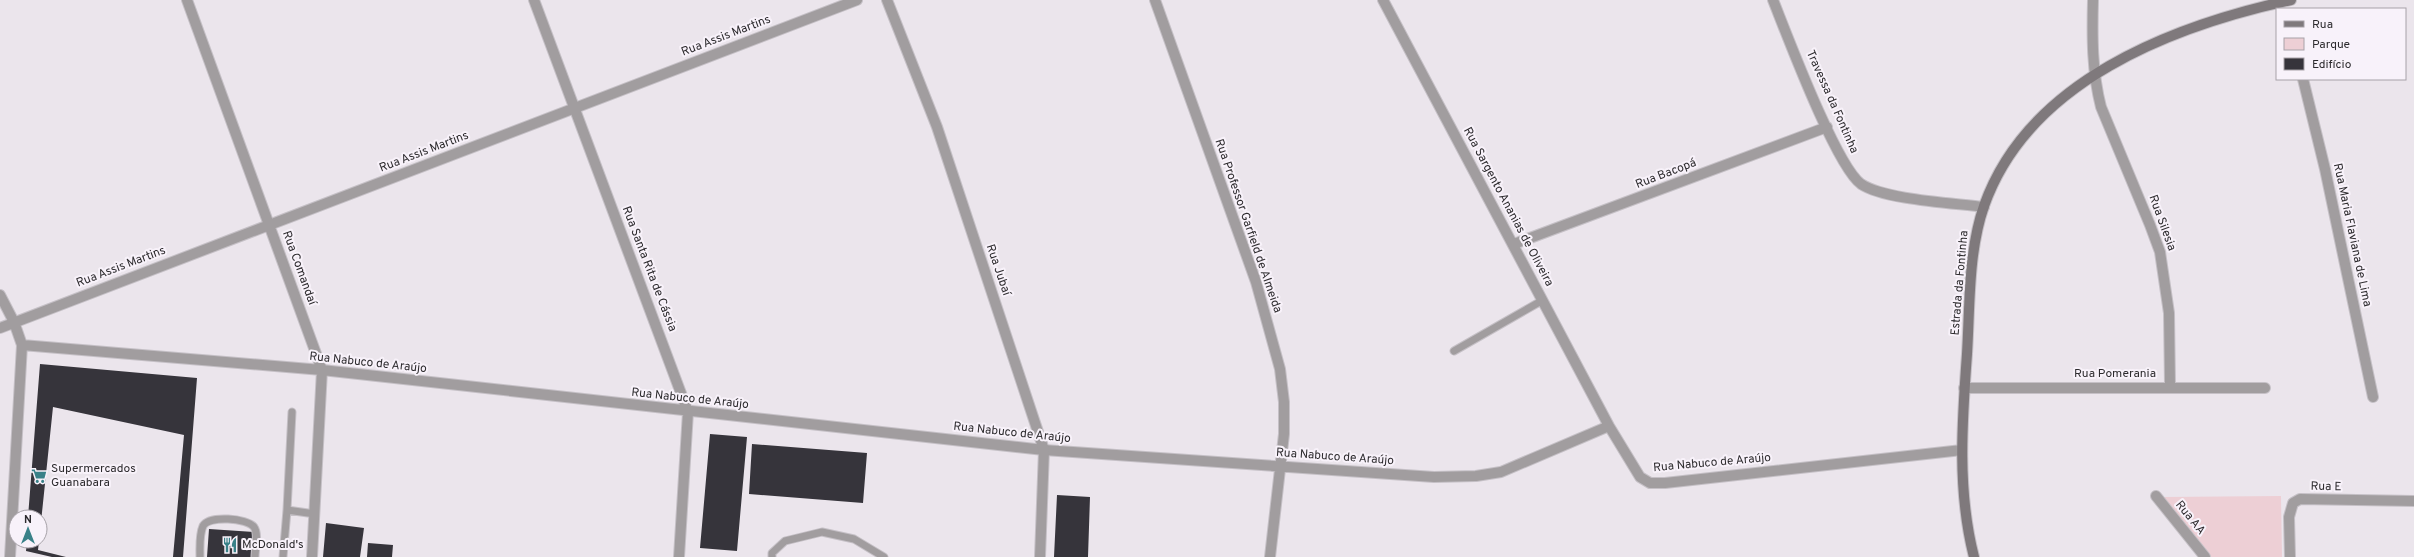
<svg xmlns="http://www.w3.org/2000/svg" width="2414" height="557" viewBox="0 0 2414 557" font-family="Overpass,sans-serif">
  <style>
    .green { fill: #edcfd5 }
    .building { fill: #36343b }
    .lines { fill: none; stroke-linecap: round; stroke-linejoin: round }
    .service-casing { stroke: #c5c0c6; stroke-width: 9 }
    .minor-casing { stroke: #c5c0c6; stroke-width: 12 }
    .tertiary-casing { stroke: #c5c0c6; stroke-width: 12 }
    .secondary-casing { stroke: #c5c0c6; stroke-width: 12 }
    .service { stroke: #a19d9f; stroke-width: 7 }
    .minor { stroke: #a19d9f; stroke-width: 10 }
    .tertiary { stroke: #a19d9f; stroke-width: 10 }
    .secondary { stroke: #7f797c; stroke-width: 10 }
    .labels { text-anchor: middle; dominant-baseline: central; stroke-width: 4; stroke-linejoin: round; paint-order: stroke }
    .street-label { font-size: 12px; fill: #2d2b2e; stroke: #f8f2fa }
    .poi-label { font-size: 12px; fill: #2d2b2e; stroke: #f8f2fa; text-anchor: start }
  </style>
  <rect width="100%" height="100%" fill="#ebe5ec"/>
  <path class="green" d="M2281 496 2282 557H2211L2163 497Z"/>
  <path class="building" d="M40 364 197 378 183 557H173L184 435 53 407 41 522 40 517H28Z
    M710 434 747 437 737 551 700 548Z
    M752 444 867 453 863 503 749 494Z
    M1057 495 1090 497 1088 557H1054Z
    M326 523 364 528 360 557H323Z
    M209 529 254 532 253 557H207Z
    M27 541H39L38 550 66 557H52L26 551Z
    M368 543 393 545 392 557H367Z"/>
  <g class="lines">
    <g class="service-casing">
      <path id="service" d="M1454 351 1543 300
        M292 412 287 510 315 514
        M200 557C200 548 199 535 203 526 209 515 247 518 254 527 259 534 255 549 255 557
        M283 557 287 510
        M772 557V553L785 541 822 532 854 539 884 557"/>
    </g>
    <g class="minor-casing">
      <path id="minor" d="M187 0 322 370 312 557
        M534 0 688 412 679 557
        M1155 0 1256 282 1280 369 1284 402V434L1270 557
        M1383 0 1609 426 1640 477 1650 483H1665L1962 450
        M1773 0C1787 35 1836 166 1861 184 1885 200 1954 203 1984 207
        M2093 0C2092 37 2092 72 2101 107L2150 225 2160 252 2169 313 2170 386
        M2303 79 2325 169 2373 397
        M1514 244 1827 127
        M0 295 14 322 22 345 10 557
        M0 328 857 0
        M22 345 322 370 1044 450 1434 477 1476 476 1501 472 1609 426
        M1964 388H2265
        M2156 496 2205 557
        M2290 557 2289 517 2293 503 2300 499 2414 501"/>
    </g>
    <g class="tertiary-casing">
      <path id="tertiary" d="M887 0 937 127 1044 450 1040 557"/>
    </g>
    <g class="secondary-casing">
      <path id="secondary" d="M1974 557C1957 491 1962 422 1967 354 1970 306 1968 252 1984 206 2028 81 2172 26 2291 0"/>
    </g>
    <use href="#service" class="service"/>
    <use href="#minor" class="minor"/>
    <use href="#tertiary" class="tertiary"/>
    <use href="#secondary" class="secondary"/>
  </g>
  <defs>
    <g id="supermarket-bare" transform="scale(1.2)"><path d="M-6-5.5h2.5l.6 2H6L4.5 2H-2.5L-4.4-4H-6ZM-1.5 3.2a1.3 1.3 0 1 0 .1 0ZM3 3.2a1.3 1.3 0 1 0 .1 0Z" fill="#398188" stroke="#f8f2fa" stroke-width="2.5" paint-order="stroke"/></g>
    <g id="restaurant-bare" transform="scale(1.2)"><path d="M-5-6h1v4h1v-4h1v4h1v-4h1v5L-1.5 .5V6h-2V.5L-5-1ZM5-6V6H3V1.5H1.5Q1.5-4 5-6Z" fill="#398188" stroke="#f8f2fa" stroke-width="2.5" paint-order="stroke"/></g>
  </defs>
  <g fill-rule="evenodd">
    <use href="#supermarket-bare" x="39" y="476"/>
    <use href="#restaurant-bare" x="230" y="545"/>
  </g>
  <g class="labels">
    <g class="street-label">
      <text transform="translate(726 36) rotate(-21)">Rua Assis Martins</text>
      <text transform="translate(1832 102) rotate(66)">Travessa da Fontinha</text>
      <text transform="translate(424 152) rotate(-21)">Rua Assis Martins</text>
      <text transform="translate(1666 174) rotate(-21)">Rua Bacopá</text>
      <text transform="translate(1508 207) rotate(62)">Rua Sargento Ananias de Oliveira</text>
      <text transform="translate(2162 223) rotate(70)">Rua Silesia</text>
      <text transform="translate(1248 226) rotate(71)">Rua Professor Garfield de Almeida</text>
      <text transform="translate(2352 235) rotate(78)">Rua Maria Flaviana de Lima</text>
      <text transform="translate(121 267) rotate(-21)">Rua Assis Martins</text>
      <text transform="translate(299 268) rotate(70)">Rua Comandaí</text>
      <text transform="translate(649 269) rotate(69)">Rua Santa Rita de Cássia</text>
      <text transform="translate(998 270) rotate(71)">Rua Jubaí</text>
      <text transform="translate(1960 283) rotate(-85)">Estrada da Fontinha</text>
      <text transform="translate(368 363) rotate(6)">Rua Nabuco de Araújo</text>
      <text x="2115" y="374">Rua Pomerania</text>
      <text transform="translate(690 399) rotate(6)">Rua Nabuco de Araújo</text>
      <text transform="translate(1012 433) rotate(6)">Rua Nabuco de Araújo</text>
      <text transform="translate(1335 457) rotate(4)">Rua Nabuco de Araújo</text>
      <text transform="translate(1712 463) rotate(-5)">Rua Nabuco de Araújo</text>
      <text transform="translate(2326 487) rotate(1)">Rua E</text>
      <text transform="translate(2190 518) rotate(51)">Rua AA</text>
    </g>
    <g class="poi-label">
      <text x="51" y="469">Supermercados<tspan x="51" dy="14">Guanabara</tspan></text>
      <text x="242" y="545">McDonald's</text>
    </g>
  </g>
  <rect x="2276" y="8" width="130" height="72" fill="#f8f2fa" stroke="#a7a2a8"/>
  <rect x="2284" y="21" width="20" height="6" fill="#7f797c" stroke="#a7a2a8"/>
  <text x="2312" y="28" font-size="12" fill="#2d2b2e">Rua</text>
  <rect x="2284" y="38" width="20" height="12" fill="#edcfd5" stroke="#a7a2a8"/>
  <text x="2312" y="48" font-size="12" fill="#2d2b2e">Parque</text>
  <rect x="2284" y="58" width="20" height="12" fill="#36343b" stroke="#a7a2a8"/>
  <text x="2312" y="68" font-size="12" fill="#2d2b2e">Edifício</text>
  <g transform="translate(28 529)"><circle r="19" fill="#f8f2fa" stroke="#a7a2a8"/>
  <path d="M0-3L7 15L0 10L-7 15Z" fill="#398188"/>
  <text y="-6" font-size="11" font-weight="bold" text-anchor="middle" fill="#2d2b2e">N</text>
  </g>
</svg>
